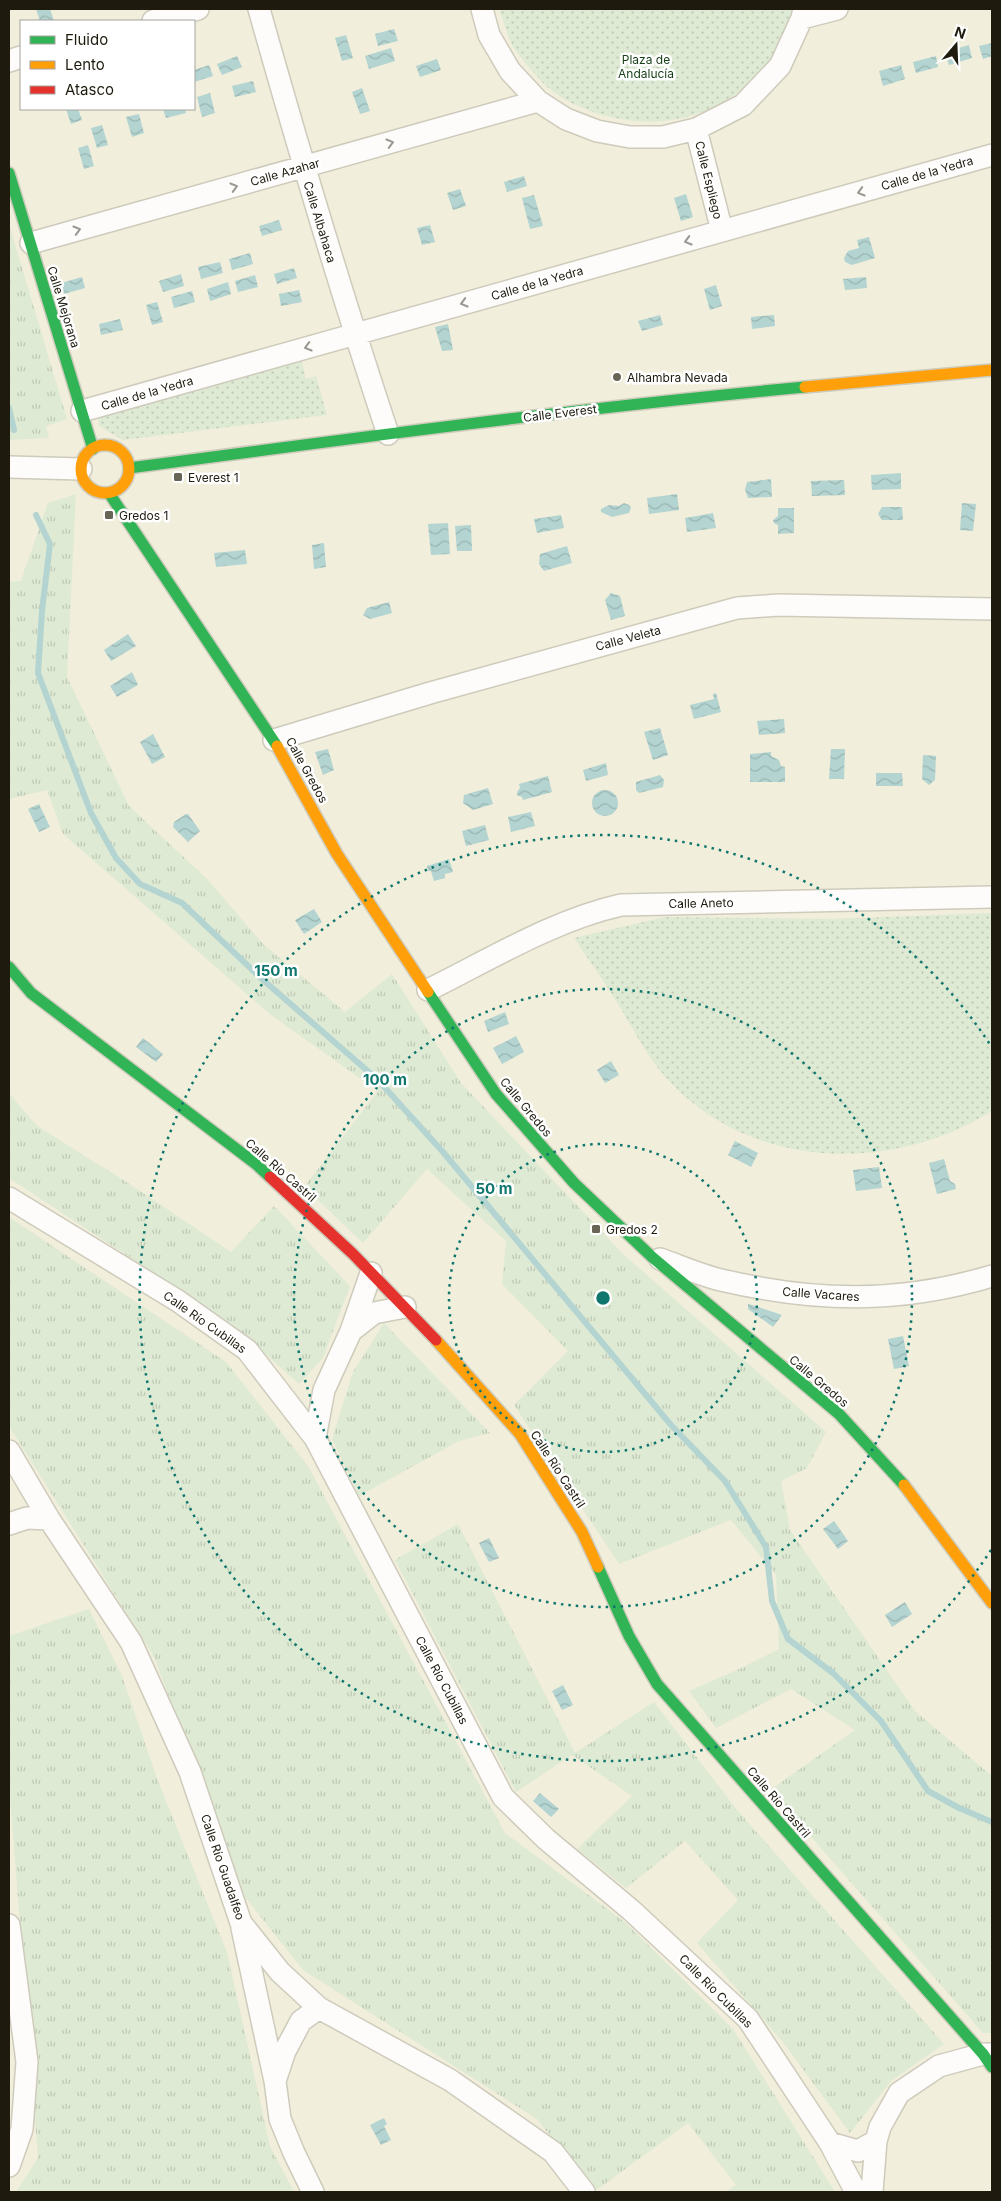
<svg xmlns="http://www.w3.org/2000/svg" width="1001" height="2201" viewBox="0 0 1001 2201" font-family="Inter,sans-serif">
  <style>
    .grass { fill: url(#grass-tufts) }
    .park { fill: url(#park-dots) }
    .water { fill: url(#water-waves) }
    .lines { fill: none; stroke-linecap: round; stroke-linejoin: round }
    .stream { stroke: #b3d4d1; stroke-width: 6 }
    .street-casing { stroke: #cecbbc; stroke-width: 24 }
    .fast-casing { stroke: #cecbbc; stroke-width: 14 }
    .slow-casing { stroke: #cecbbc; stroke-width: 14 }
    .jam-casing { stroke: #cecbbc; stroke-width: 14 }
    .street { stroke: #fdfcfa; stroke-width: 21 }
    .fast { stroke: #30b455; stroke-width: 11 }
    .slow { stroke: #ff9f0a; stroke-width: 11 }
    .jam { stroke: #e5322d; stroke-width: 11 }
    .oneway { stroke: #999790 }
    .ring { fill: none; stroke: #0f766e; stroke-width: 2.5; stroke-dasharray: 2.5 5 }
    .poi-dot { fill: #686556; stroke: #fff; stroke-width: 2 }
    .labels { text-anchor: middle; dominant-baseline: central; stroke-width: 5; stroke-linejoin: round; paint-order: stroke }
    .park-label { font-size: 12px; fill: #173f17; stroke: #fff }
    .street-label { font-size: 12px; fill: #1e1b0e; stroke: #fff }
    .poi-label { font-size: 12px; fill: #1e1b0e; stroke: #fff; text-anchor: start }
    .centre { fill: #0f766e; stroke: #fff; stroke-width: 2.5 }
    .ring-label { font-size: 15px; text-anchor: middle; font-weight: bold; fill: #0f766e; stroke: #fff; stroke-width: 5; stroke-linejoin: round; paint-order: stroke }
  </style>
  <defs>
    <pattern id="grass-tufts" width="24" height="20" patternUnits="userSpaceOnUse" patternTransform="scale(1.25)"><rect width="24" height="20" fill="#deead4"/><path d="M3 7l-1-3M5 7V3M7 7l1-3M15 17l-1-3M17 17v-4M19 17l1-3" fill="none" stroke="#bec8b5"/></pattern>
    <pattern id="park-dots" width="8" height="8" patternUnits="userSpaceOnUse" patternTransform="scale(1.25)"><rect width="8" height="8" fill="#deead4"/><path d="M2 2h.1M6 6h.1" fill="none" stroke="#bec8b5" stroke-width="1.8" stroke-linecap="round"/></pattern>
    <pattern id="water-waves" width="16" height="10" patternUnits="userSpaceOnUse" patternTransform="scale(1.25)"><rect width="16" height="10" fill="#b3d4d1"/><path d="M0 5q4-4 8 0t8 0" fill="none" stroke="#9ab5b2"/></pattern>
  </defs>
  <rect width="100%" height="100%" fill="#f1eedb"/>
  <path class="grass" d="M9 224 67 419 46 426 49 438 9 440Z
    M76 494 67 677 129 806 207 879 264 945 345 1012 392 974 461 1083 623 1254 826 1432 807 1468 781 1481 790 1530 915 1711 992 1776V2033H983L770 1790 855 1730 791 1689 716 1728 689 1691 739 1669 779 1649 776 1575 731 1520 619 1564 514 1405 568 1351 502 1284 506 1241 427 1169 363 1243 304 1187 378 1091 271 1015 63 834 47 790 9 799V582L21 581 48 503Z
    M9 1093 37 1126 128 1183 231 1252 274 1206 350 1286 323 1358 299 1384 231 1324 9 1178Z
    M9 1217 226 1362 308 1466 505 1833 626 1923 733 2029 835 2192H725L736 2185 688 2123 594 2192 537 2119 303 1970 245 1897 154 1657 9 1426Z
    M384 1323 490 1433 459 1441 359 1496 332 1439 353 1372Z
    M458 1524 575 1753 654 1702 738 1811 944 2044 891 2081 850 2133 782 2041 697 1943 738 1900 685 1841 626 1888 577 1849 632 1796 572 1755 516 1792 395 1560Z
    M89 1609 122 1676 158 1781 227 1952 270 2146 294 2192H16L38 2158 9 1782V1636Z"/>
  <path class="park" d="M499 9H793C771 93 691 138 607 116 586 111 559 99 543 83 534 73 522 60 514 48 507 36 504 21 499 9Z
    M301 359 306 379 316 376 327 415 123 440 99 426 98 418Z
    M992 913V1111C893 1173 755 1171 671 1083 653 1065 641 1043 628 1021 612 992 592 965 574 938L665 917 833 919Z"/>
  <path class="water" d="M36 9H50L54 21H40Z
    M394 29 398 41 378 46 375 34Z
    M346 35 353 58 342 61 335 38Z
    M992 43V56L983 59 979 46Z
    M969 45 972 58 949 65 945 52Z
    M391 48 395 61 369 69 365 56Z
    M237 56 242 67 222 75 217 64Z
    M936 56 938 67 916 73 913 62Z
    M437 59 441 70 420 77 416 66Z
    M209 65 213 76 194 82V70Z
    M901 65 905 79 883 86 879 71Z
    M253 81 256 92 235 97 232 86Z
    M362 88 370 111 360 114 352 92Z
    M210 93 215 113 202 117 197 97Z
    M66 109H78L82 120 71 124Z
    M163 109H185L186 113 166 118Z
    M139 114 144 133 132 137 126 117Z
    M102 125 108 145 97 148 91 128Z
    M88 145 94 166 84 169 78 148Z
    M524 176 527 186 507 192 504 182Z
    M460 189 466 206 453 210 447 193Z
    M686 194 693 217 681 221 674 198Z
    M534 195 543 226 530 229 522 198Z
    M279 220 282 230 262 236 259 226Z
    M430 225 435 242 422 245 417 228Z
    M869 237 875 258 852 265 845 262 844 258 848 251 859 248 857 240Z
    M250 253 253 264 232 270 229 259Z
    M220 262 223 273 201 279 198 267Z
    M294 268 297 278 277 284 274 274Z
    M181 274 184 286 163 292 159 281Z
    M255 275 258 287 238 292 235 281Z
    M82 277 85 288 64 294 61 283Z
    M866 277 867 288 845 290 843 279Z
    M228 282 231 294 210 301 207 289Z
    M716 285 722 306 710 310 704 289Z
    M299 290 302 302 281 306 279 294Z
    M192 291 195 302 174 308 171 297Z
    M157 302 163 322 152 325 146 305Z
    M660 315 663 325 642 331 638 321Z
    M774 315 775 326 752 329 751 317Z
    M120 319 123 330 101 335 99 324Z
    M448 324 453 350 442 351 435 327Z
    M901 473V489L872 490 871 475Z
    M771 479 772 497 748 498 745 490 747 482Z
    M844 480 845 495 812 496 811 481Z
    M677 494 679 510 649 514 647 498Z
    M624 503 629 505 631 508 629 513 612 517 601 512V509L609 505 619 506Z
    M962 503 976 504 973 531 960 530Z
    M882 507H902L903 520H882L878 514Z
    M778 508H794V533L778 534V525L774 523 773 520 778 516Z
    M713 513 716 528 687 532 685 518Z
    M561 515 564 528 537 533 534 519Z
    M448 523 450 554 431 555 428 524Z
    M471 525 472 551H457L455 526Z
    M324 543 326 567 314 569 312 545Z
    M567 546 572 563 544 571 539 564 540 554Z
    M245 550 247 564 216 567 214 553Z
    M611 593 620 596 625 616 611 620 605 600Z
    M389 602 392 613 370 619 363 615 367 608Z
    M128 634 136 646 111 661 104 650Z
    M132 672 138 685 117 697 110 686Z
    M716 693 721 712 694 719 690 705 714 699 713 694Z
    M784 719 785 733 759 735 757 721Z
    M660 728 668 755 653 760 644 732Z
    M153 734 165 757 152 764 140 742Z
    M328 749 334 770 323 775 315 752Z
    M831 749H845L844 779H829Z
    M771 752V756L779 760 781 766 785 767V782H750V754Z
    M923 755 936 756 935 780 929 785 922 779Z
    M606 763 608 775 586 781 583 770Z
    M876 773H902L903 786H876Z
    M660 775 664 780 663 787 639 793 636 790V782Z
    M548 776 552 792 523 800 522 797 517 795V792L520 788 519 784Z
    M488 788 493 804 473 810 463 803 464 795Z
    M592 803a13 13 0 1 1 26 0a13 13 0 1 1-26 0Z
    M39 804 50 827 39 832 28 809Z
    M531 812 535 826 511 832 508 817Z
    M186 814H188L200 831 188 842 173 827 174 822Z
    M485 825 489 840 466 846 462 831Z
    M449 859 453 872 445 874V878L434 881 431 871H428L427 866Z
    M314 909 322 922 304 934 295 920Z
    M505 1012 509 1024 488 1032 484 1021Z
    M516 1036 524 1052 502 1064 493 1048Z
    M143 1038 163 1054 156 1062 136 1047Z
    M611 1061 619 1075 605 1083 597 1070Z
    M735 1141 758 1153 751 1167 728 1155Z
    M944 1159 950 1181 955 1184 956 1189 937 1194 929 1163Z
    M879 1167 882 1188 856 1191 853 1170Z
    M748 1304H749L782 1315 773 1327 748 1309Z
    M903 1336 909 1366 894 1369 888 1339Z
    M834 1521 848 1541 838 1549 823 1529Z
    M489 1538 499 1558 489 1562 479 1543Z
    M905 1602 912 1614 892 1627 885 1615Z
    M563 1685 573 1705 562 1710 552 1691Z
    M540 1793 559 1809 551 1817 533 1801Z
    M384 2118 387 2124 384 2126 391 2140 381 2145 370 2125Z"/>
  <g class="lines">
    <path class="stream" d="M9 408 14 430
      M36 515 50 544 42 611 38 673 91 813 116 858 140 884 182 903 262 979 378 1080 443 1152 671 1425 725 1481 766 1547 772 1601 788 1639 833 1673 881 1721 928 1791 959 1808 992 1822"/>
    <g class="street-casing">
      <path id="street" d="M259 9C299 151 341 293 388 434
        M482 9 489 35 510 71 538 101 566 119 597 131 630 137H663L696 129 743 105 780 66 802 18 804 9
        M802 18 837 9
        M153 21 198 9
        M9 61 21 57
        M696 129 722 231
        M31 243 538 101
        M82 411 992 155
        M9 467 81 469
        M274 740 430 693 737 608 778 605 992 609
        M428 990C489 960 554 920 621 905L992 897
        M9 1198 178 1301 247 1350 315 1438 503 1797 546 1839 631 1910 748 2019 830 2143 856 2192
        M660 1259C680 1266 700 1275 721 1280 816 1302 899 1304 992 1276
        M351 1331 374 1313 405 1307
        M315 1438 324 1390 351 1331 371 1273
        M9 1451 49 1519 131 1642 190 1772 241 1923 280 1972 319 2008 450 2080 553 2152 584 2192
        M9 1524 27 1518 49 1519
        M9 1925 27 2062 22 2129 9 2166
        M242 1928 275 2081 280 2119 294 2153 313 2192
        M275 2081 285 2051 301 2021 319 2008
        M830 2143 858 2151 876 2141
        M872 2192 876 2141 880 2127 899 2093 939 2066 983 2054H992"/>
    </g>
    <g class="fast-casing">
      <path id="fast" d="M9 173 93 449
        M129 468C354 438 579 408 805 387
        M109 493 277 746
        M9 967 31 993 256 1164 270 1177
        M428 992 496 1094 574 1183 652 1257 839 1414 904 1485
        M598 1567 629 1636 657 1684 983 2054 992 2067"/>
    </g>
    <g class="slow-casing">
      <path id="slow" d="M805 387 992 370
        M81 469a24 24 0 1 1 48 0a24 24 0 1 1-48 0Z
        M277 746 337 854 428 992
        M436 1340 520 1434 582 1532 598 1567
        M904 1485 992 1603"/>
    </g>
    <g class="jam-casing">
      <path id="jam" d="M270 1177 353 1254 436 1340"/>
    </g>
    <use href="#street" class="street"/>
    <use href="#fast" class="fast"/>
    <use href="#slow" class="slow"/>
    <use href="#jam" class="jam"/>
  </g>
  <defs><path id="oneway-chevron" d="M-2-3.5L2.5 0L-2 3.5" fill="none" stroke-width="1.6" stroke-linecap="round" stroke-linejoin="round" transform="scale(1.25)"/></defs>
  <g class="oneway">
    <use href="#oneway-chevron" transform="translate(390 143) rotate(-16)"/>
    <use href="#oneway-chevron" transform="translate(234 187) rotate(-16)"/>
    <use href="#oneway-chevron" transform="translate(861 192) rotate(164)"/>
    <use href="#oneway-chevron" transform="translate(77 230) rotate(-16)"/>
    <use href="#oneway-chevron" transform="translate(688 241) rotate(164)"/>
    <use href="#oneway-chevron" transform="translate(464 303) rotate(164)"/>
    <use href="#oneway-chevron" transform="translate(308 347) rotate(164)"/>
  </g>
  <g class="ring">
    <circle cx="603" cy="1298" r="154"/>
    <circle cx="603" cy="1298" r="309"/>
    <path d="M991 1550A463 463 0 1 1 991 1046"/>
  </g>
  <g class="poi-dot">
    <circle cx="617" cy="377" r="5"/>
    <rect x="173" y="472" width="10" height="10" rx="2.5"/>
    <rect x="104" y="510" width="10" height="10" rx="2.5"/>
    <rect x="591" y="1224" width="10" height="10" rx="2.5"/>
  </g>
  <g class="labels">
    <g class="park-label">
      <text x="646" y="59">Plaza de<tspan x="646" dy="14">Andalucía</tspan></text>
    </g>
    <g class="street-label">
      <text transform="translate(285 172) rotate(-16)">Calle Azahar</text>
      <text transform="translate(927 173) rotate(-16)">Calle de la Yedra</text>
      <text transform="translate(709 180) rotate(76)">Calle Espliego</text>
      <text transform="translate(320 222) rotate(73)">Calle Albahaca</text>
      <text transform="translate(537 283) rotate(-16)">Calle de la Yedra</text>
      <text transform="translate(64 307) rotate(73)">Calle Mejorana</text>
      <text transform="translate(147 393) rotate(-16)">Calle de la Yedra</text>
      <text transform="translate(560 413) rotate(-7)">Calle Everest</text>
      <text transform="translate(628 638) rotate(-15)">Calle Veleta</text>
      <text transform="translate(307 770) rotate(61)">Calle Gredos</text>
      <text transform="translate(701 903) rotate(-1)">Calle Aneto</text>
      <text transform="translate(526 1107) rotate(50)">Calle Gredos</text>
      <text transform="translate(281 1170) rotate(41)">Calle Río Castril</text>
      <text transform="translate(821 1294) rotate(4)">Calle Vacares</text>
      <text transform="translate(205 1322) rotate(35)">Calle Río Cubillas</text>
      <text transform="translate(819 1381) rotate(40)">Calle Gredos</text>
      <text transform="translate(558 1469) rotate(57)">Calle Río Castril</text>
      <text transform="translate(442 1680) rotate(62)">Calle Río Cubillas</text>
      <text transform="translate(779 1802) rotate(49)">Calle Río Castril</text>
      <text transform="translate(223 1867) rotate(71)">Calle Río Guadalfeo</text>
      <text transform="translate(716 1991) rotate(45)">Calle Río Cubillas</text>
    </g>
    <g class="poi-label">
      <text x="627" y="377">Alhambra Nevada</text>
      <text x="188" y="477">Everest 1</text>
      <text x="119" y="515">Gredos 1</text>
      <text x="606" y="1229">Gredos 2</text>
    </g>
  </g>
  <circle cx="603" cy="1298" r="8" class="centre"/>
  <g class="ring-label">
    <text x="276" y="976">150 m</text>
    <text x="385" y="1085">100 m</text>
    <text x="494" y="1194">50 m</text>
  </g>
  <rect width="1001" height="2201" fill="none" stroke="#1e1b0e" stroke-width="20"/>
  <rect x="20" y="20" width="175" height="90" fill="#ffffff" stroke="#a5a49f"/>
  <rect x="30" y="36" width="25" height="8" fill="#30b455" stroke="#a5a49f"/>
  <text x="65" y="45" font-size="15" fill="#1e1b0e">Fluido</text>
  <rect x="30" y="61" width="25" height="8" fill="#ff9f0a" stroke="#a5a49f"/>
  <text x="65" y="70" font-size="15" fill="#1e1b0e">Lento</text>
  <rect x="30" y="86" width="25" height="8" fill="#e5322d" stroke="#a5a49f"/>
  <text x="65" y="95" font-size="15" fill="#1e1b0e">Atasco</text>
  <g transform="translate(956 45) rotate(19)" stroke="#ffffff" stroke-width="4" paint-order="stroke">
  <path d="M0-4L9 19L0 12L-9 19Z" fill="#1e1b0e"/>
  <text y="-8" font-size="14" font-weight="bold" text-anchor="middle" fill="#1e1b0e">N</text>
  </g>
</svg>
